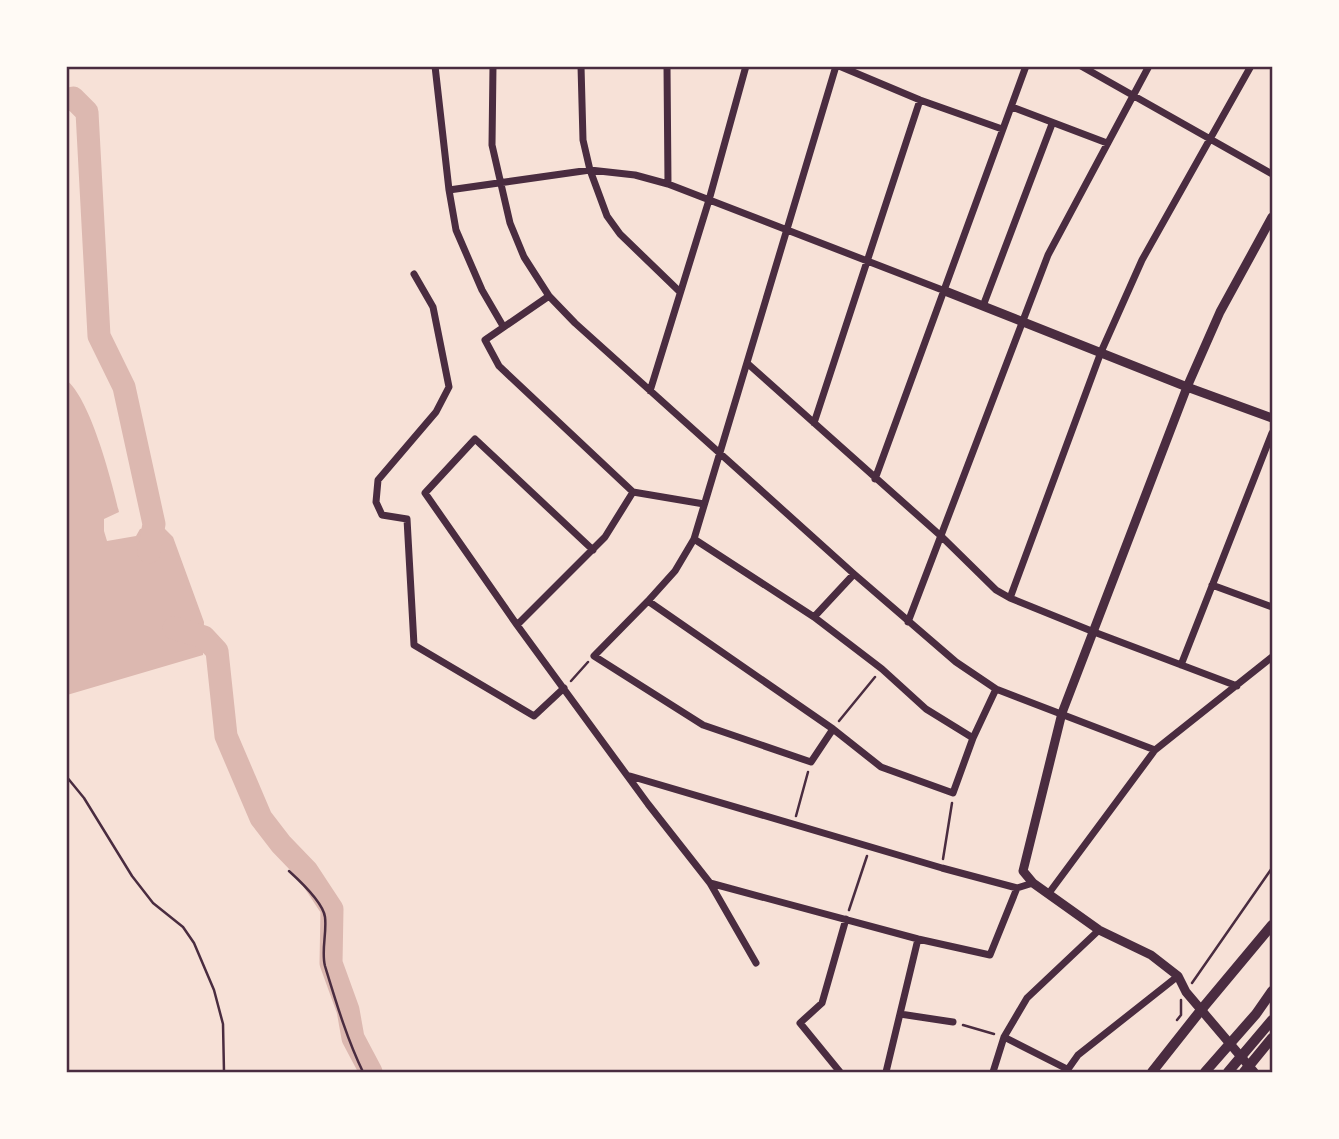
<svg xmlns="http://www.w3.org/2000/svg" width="1339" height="1139" viewBox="0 0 1339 1139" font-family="'Times New Roman',serif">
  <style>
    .water { fill: #dcb8b0 }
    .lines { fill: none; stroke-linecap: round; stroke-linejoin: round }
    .river { stroke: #dcb8b0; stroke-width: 23 }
    .path { stroke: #4a2c40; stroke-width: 2.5 }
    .minor { stroke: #4a2c40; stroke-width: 7 }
    .tertiary { stroke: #4a2c40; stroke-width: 9 }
    .trunk { stroke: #4a2c40; stroke-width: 10 }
    .neatline { fill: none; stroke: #4a2c40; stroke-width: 2.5 }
  </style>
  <rect width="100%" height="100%" fill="#f7e1d7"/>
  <path class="water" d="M66 380C90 397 112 482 119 512L104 519V531L107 541 136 536 140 529 160 524 173 537 204 622 203 655 67 695Z"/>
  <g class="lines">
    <path class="river" d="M66 100 73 98 87 112 99 336 124 387 154 524 149 552
      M174 628 204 637 217 651 226 736 261 818 281 844 307 871 332 909 331 963 348 1010 353 1038 371 1072"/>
    <path class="path" d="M571 681 588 662
      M839 721 875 677
      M66 776 84 798 132 876 153 903 183 927 194 943 214 990 223 1024 224 1072
      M796 816 808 772
      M943 859 952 803
      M289 871C300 881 323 902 325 917 327 933 321 951 325 966 336 1002 347 1039 363 1072
      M849 910 867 856
      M1192 983 1272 868
      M1177 1020 1181 1015V1000
      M963 1025 994 1034"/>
    <path class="minor" d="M435 66 449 190 590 170 635 175 668 184 945 291
      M493 66 492 145 510 223 524 257 549 296 575 323 854 574 956 662 996 689 1155 750
      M581 66 583 140 590 170 607 216 620 234 680 292
      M667 66 668 184
      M836 66 694 539 675 571 648 601 833 729 881 767 953 793 973 738
      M839 66 920 100 1002 129
      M1081 66 1272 174
      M1012 107 1107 143
      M449 190 456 230 482 290 503 326
      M414 274 433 307 449 387 436 412 378 480 376 502 382 515 407 519 414 645 534 716 564 688
      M983 306 1052 124
      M747 363 942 537 996 590 1010 598 1094 632 1237 686
      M650 391 709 200 746 66
      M814 423 920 100
      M875 479 1026 66
      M633 492 704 504
      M694 539 814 617 882 669 926 709 973 738 996 689
      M593 550 475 439 425 493 517 625 648 804 710 883 756 963
      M1212 585 1272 607
      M1010 598 1101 352 1142 260 1251 66
      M648 601 594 656 703 725 811 762 833 729
      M814 617 854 574
      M908 622 1048 255 1149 66
      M517 625 605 537 633 492 499 366 485 340 549 296
      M1181 665 1272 433
      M630 776 942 868 1017 888 1033 883
      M710 883 918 939 990 955 1017 888
      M1049 893 1155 750 1272 657
      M900 1014 953 1022
      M1004 1037 1067 1069
      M840 1072 800 1023 822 1003 846 919
      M886 1072 918 939
      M993 1072 1004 1037 1027 998 1099 930
      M1066 1072 1078 1055 1178 976"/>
    <path class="tertiary" d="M945 291 1187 387 1272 418
      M1254 1072 1186 992 1178 976 1151 955 1099 930 1033 883 1023 871 1062 713 1187 387 1220 312 1272 217"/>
    <path class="trunk" d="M1152 1072 1201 1010 1272 925
      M1205 1072 1256 1014 1272 991
      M1228 1072 1272 1020
      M1244 1072 1272 1038"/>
  </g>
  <rect width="1339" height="1139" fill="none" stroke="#fffaf5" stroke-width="136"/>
  <rect x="68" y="68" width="1203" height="1003" class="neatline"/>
</svg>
